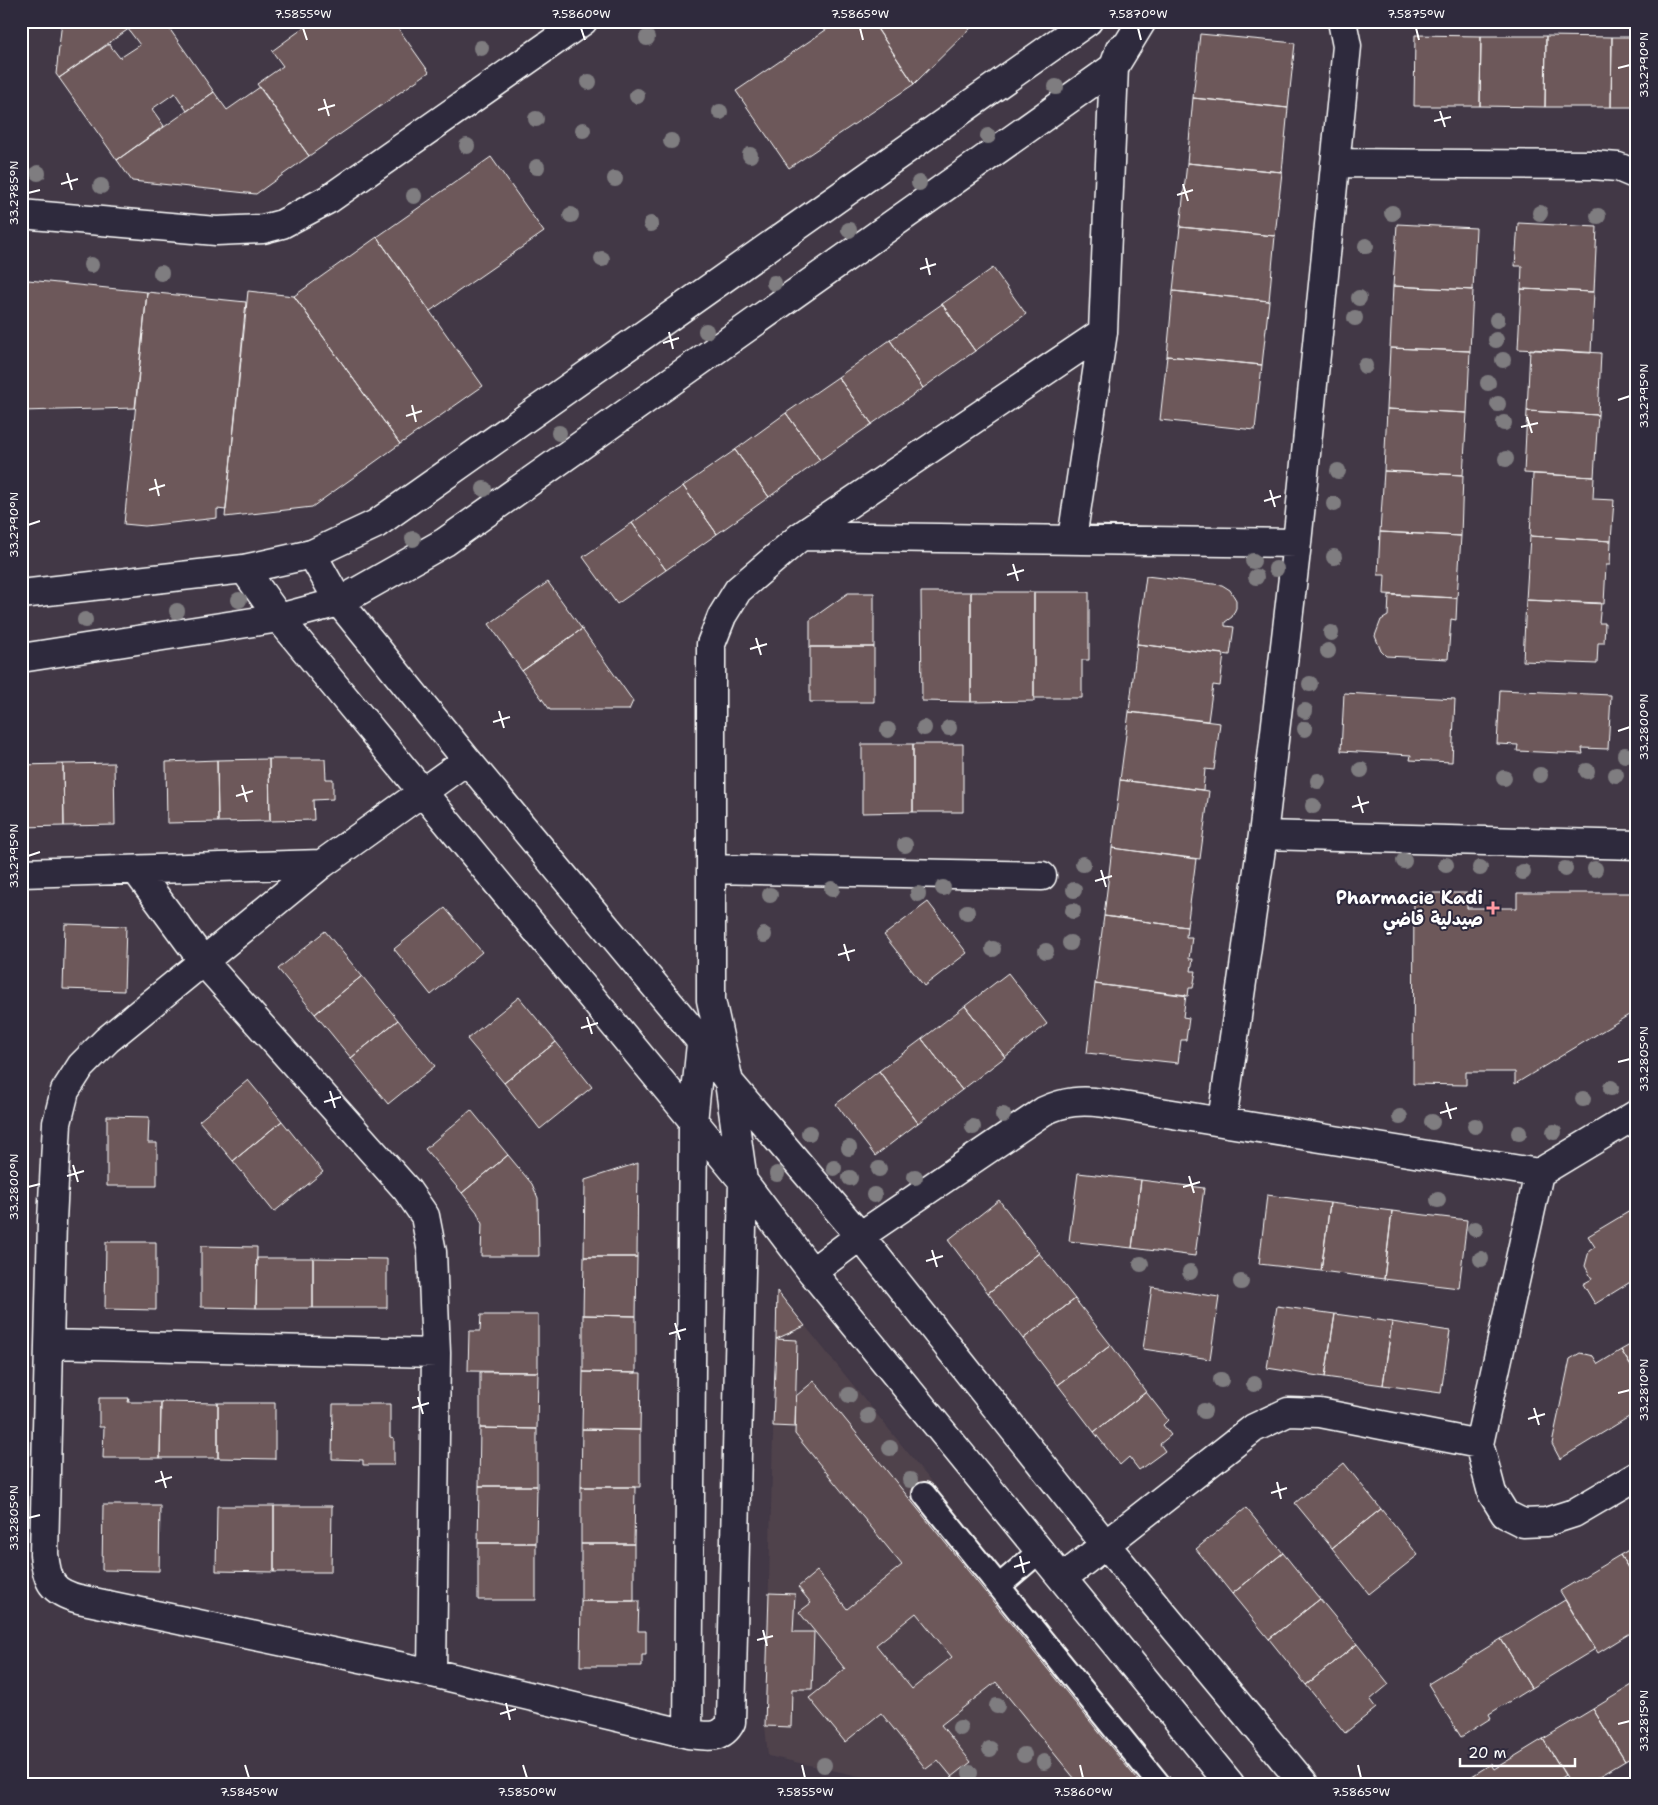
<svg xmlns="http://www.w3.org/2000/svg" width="1658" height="1805" viewBox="0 0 1658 1805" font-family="'Shantell Sans','Playpen Sans Arabic',sans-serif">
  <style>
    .built { fill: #4f424c }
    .building { fill: #6d595a; stroke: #fff; fill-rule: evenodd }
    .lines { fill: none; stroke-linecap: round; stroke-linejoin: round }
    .lane-casing { stroke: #fff; stroke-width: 26 }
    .street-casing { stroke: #fff; stroke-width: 31 }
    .secondary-casing { stroke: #fff; stroke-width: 31 }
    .lane { stroke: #2f2a3d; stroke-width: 22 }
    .street { stroke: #2f2a3d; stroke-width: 28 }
    .secondary { stroke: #2f2a3d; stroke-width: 28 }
    .tree { fill: #7f7d80 }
    .ticks { fill: none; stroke: #fff; stroke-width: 2 }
    .poi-dot { fill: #ff9aa2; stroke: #2f2a3d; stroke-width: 2 }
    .labels { text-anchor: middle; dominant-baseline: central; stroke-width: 4; stroke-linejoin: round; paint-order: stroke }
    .poi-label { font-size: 18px; font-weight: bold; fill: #fff; stroke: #2f2a3d; text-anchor: end }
    .neatline { fill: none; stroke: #fff; stroke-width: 2 }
    .ticks-label { font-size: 12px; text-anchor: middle; fill: #fff }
  </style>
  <rect width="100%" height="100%" fill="#423846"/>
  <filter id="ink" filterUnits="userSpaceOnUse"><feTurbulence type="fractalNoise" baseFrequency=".02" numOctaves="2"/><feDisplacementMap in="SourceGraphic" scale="10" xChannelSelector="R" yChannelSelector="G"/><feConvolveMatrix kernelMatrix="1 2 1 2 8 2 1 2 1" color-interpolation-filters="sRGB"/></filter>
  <g filter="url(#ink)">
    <path class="built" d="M777 1291 1176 1784H895L768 1756 765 1726Z"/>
    <path class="building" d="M62 21H140L59 78 56 74Z
      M140 21H164L214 92 187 111 175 93 152 109 164 126 117 160 59 78 109 44 120 58 140 45 128 29Z
      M313 21H393L429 72 309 156 257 84 283 66 272 51Z
      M839 21H872L914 84 789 168 736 91Z
      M872 21H978L914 84Z
      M1200 34 1295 43 1288 108 1193 98Z
      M1415 35 1481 36 1480 106H1414Z
      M1481 36H1546L1545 107 1480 106Z
      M1546 36 1612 37 1611 107H1545Z
      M1612 37H1637V107H1611Z
      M260 87 309 156 256 194 132 181 117 160 214 92 227 110Z
      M1193 98 1288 108 1282 172 1187 163Z
      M491 157 544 232 430 311 377 237Z
      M1187 163 1282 172 1275 236 1180 227Z
      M1518 223 1597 227 1594 292 1521 289 1522 266H1515Z
      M1397 224 1476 228 1473 290 1393 286Z
      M1180 227 1275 236 1269 301 1173 291Z
      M377 237 483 386 400 444 294 296Z
      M993 268 1026 314 975 351 942 304Z
      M28 280 147 292 135 408 21 411V330Z
      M1393 286 1473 290 1470 351 1390 348Z
      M1521 289 1594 292 1591 353 1518 349Z
      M248 291 294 296 400 444 312 507 225 517Z
      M1173 291 1269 301 1262 365 1167 356Z
      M147 292 246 302 226 510 217 509V518L145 526 124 524Z
      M942 304 975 351 923 388 890 340Z
      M890 340 923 388 872 424 838 377Z
      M1390 348 1470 351 1467 413 1387 409Z
      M1530 349 1601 353 1598 415 1527 411Z
      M1167 356 1262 365 1255 430 1160 420Z
      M838 377 872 424 820 460 786 413Z
      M1387 409 1467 413 1463 475 1384 471Z
      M1527 411 1598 415 1594 477 1524 473Z
      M786 413 820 460 769 497 735 450Z
      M735 450 769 497 717 534 683 486Z
      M1384 471 1463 475 1461 536 1380 532Z
      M1533 474 1594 477 1593 499 1614 500 1611 541 1530 536Z
      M683 486 717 534 666 570 632 523Z
      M632 523 666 570 617 604 583 557Z
      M1380 532 1461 536 1457 598 1384 594 1385 575H1378Z
      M1530 536 1611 541 1610 565H1606L1604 604 1526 600Z
      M1146 576 1222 585 1230 590 1236 600V608L1232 617 1225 622V626L1234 627 1230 655 1137 644Z
      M548 582 582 629 522 671 489 624Z
      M921 592H971V702L922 701Z
      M971 592H1034V701L971 702Z
      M1034 592H1089V660H1082V698H1034Z
      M848 593H874V647H810V620Z
      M1389 595 1457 598 1456 620 1451 619 1448 659 1386 656 1381 651 1375 636 1381 620 1388 616Z
      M1526 600 1601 603 1599 623H1605L1604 643H1598L1597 664 1523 661Z
      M582 629 633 701 629 710H550L522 671Z
      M1137 644 1224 654 1220 686 1213 685 1208 721 1129 712Z
      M810 647H874V702H810Z
      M1500 690 1611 695 1608 749 1582 748 1583 754 1517 751 1518 745 1497 744Z
      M1344 693 1455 699 1452 762 1410 760 1411 755 1341 751Z
      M1129 712 1220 723 1214 770 1205 769 1203 790 1120 780Z
      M862 744H913V812L862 813Z
      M913 744H963V812H913Z
      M269 759H325L326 779H333V799L313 800 314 820 270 821Z
      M269 759 270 821 218 822 217 760Z
      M217 760 218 822 167 823 166 762Z
      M114 763 115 825 64 826 63 764Z
      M63 764 64 826 21 827V765Z
      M1120 780 1209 791 1200 859 1112 848Z
      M1112 848 1196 859 1187 927 1104 916Z
      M1414 893H1467V908H1517V893H1637V1010L1515 1084V1072H1466V1085L1413 1084Z
      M928 902 967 953 924 986 884 935Z
      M445 908 482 952 431 995 394 949Z
      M1104 916 1187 927 1186 937H1192L1189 959H1193L1191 971H1196L1193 988H1189L1188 996 1095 984Z
      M65 924 126 926 124 991 63 989Z
      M325 931 362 976 315 1014 278 969Z
      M1008 973 1047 1024 1005 1057 965 1006Z
      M362 976 398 1020 351 1058 315 1014Z
      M1095 984 1186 995 1183 1017 1189 1018 1186 1040H1181L1178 1063 1087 1053Z
      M519 997 556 1042 504 1083 467 1039Z
      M965 1006 1005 1057 962 1090 922 1039Z
      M398 1020 435 1066 388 1104 351 1058Z
      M922 1039 962 1090 918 1123 879 1071Z
      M556 1042 592 1087 540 1129 504 1083Z
      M879 1071 918 1123 875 1156 836 1104Z
      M248 1080 282 1121 233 1161 199 1121Z
      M471 1110 508 1155 462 1193 425 1149Z
      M107 1116 149 1117 148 1143H157V1186H107Z
      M282 1121 323 1172 274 1212 233 1161Z
      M508 1155 532 1184 538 1198 539 1256H481L482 1224 477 1212 462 1193Z
      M638 1163 637 1257H584L585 1180Z
      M1078 1173 1141 1180 1132 1248 1069 1241Z
      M1141 1180 1204 1188 1195 1256 1132 1248Z
      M1267 1195 1330 1203 1321 1271 1259 1264Z
      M999 1200 1039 1253 988 1293 948 1240Z
      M1330 1203 1392 1211 1384 1279 1321 1271Z
      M1635 1208 1637 1211V1287L1632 1281 1595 1304 1583 1284 1592 1279 1585 1266 1589 1251 1595 1247 1588 1236Z
      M1392 1211 1467 1220 1459 1288 1384 1279Z
      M106 1242H156V1310L105 1309Z
      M201 1246 257 1247 256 1308 201 1307Z
      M1039 1253 1075 1299 1023 1339 988 1293Z
      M584 1257H637L636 1316 583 1315Z
      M257 1258H313V1308H256Z
      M313 1258 387 1259V1308H313Z
      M1152 1287 1219 1297 1210 1359 1143 1349Z
      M777 1291 805 1326 776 1339Z
      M1075 1299 1111 1345 1058 1385 1023 1339Z
      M1277 1306 1335 1314 1325 1377 1267 1368Z
      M1335 1314 1392 1322 1383 1385 1325 1377Z
      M481 1315H538V1372L468 1371 469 1331H480Z
      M583 1315 636 1316V1373L583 1372Z
      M1392 1322 1450 1331 1441 1393 1383 1385Z
      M776 1339 797 1340 795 1427 773 1426Z
      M1637 1341V1376L1621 1350Z
      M1111 1345 1146 1392 1094 1432 1058 1385Z
      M1621 1350 1637 1376V1412L1560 1459 1552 1444 1570 1359 1580 1353 1593 1356 1598 1364Z
      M480 1372H538L537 1429 480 1428Z
      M583 1372 641 1373 640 1430 582 1429Z
      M814 1381 1141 1784H1079L996 1682 941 1725 971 1762 952 1777 938 1760 926 1769 881 1713 845 1742 809 1698 845 1669 799 1612 811 1603 798 1587 817 1571 847 1609 902 1565 795 1434 796 1396ZM916 1613 952 1657 912 1689 876 1645Z
      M1146 1392 1168 1420 1163 1425 1171 1435 1160 1444 1165 1451 1139 1470 1129 1457 1120 1465 1094 1432Z
      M99 1398H129L128 1402H161L160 1458H103L104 1427H99Z
      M161 1402 218 1403V1458H160Z
      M218 1403H275V1459L218 1458Z
      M333 1404H390V1437L394 1438V1465H363V1460L332 1459Z
      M480 1428 537 1429V1486H479Z
      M582 1429 640 1430V1487H581Z
      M1344 1463 1381 1509 1332 1548 1295 1503Z
      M479 1486H537L536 1543H478Z
      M581 1487H635L634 1544H581Z
      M103 1505H160L159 1571 102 1570Z
      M217 1506H274V1572L216 1571Z
      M274 1506H332L331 1572H274Z
      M1246 1508 1283 1553 1232 1594 1196 1549Z
      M1381 1509 1418 1555 1369 1594 1332 1548Z
      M478 1543H536V1600H478Z
      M581 1544H634V1601H581Z
      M1637 1545V1582L1620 1555Z
      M1283 1553 1320 1599 1269 1639 1232 1594Z
      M1620 1555 1637 1582V1629L1598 1653 1560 1591Z
      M769 1593 795 1594 793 1632H814L812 1689H792L791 1727 765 1726Z
      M1320 1599 1357 1644 1306 1685 1269 1639Z
      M1565 1600 1595 1649 1531 1688 1501 1639Z
      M581 1601H639L638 1631H646V1655H642V1666H580Z
      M1501 1639 1531 1688 1489 1714 1491 1718 1461 1737 1428 1684Z
      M1357 1644 1389 1684 1370 1700 1376 1708 1345 1733 1306 1685Z
      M1637 1682V1754L1625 1761 1593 1709Z
      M1593 1709 1625 1761 1587 1784H1571L1543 1739Z
      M1543 1739 1565 1775 1552 1784H1467L1471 1781 1469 1778 1491 1764 1494 1769Z"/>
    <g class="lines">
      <g class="lane-casing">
        <path id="lane" d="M924 1494 1159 1784
          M999 1586 1041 1550"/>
      </g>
      <g class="street-casing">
        <path id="street" d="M1335 163 1592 165 1618 167 1637 175
          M21 214 216 231 263 229 282 224 329 199 583 21
          M801 536 1297 543
          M1072 539 1103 332 1114 67 1120 49
          M312 554 339 602 467 760 700 1040 729 1082 860 1236 1105 1544 1304 1784
          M244 569 279 618 743 1181 812 1272 1230 1784
          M1263 835 1637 845
          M713 869 1042 876
          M136 870 203 961 407 1190 425 1216 432 1252 436 1353 432 1673 688 1734C707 1736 722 1740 731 1722L743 1181 729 1082 711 1000V644L722 616 738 590 801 536 1103 332
          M21 873 322 864
          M1637 1114 1539 1173 1479 1444 1492 1493 1505 1514 1523 1523 1546 1522 1574 1513 1637 1476
          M1222 1121 1263 835 1297 543 1347 46 1342 21
          M812 1272 860 1236 1044 1111C1065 1101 1082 1100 1104 1103L1539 1173
          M50 1344 436 1353
          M1064 1577 1254 1428 1288 1412 1320 1413 1479 1444
          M432 1673 79 1599C52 1592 47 1582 44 1554L52 1221 57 1123 65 1091 81 1066 107 1040 322 864 467 760
          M688 1734 693 1122 702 1034"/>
      </g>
      <g class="secondary-casing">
        <path id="secondary" d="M21 594 244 569 312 554 376 524 1088 21
          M21 658 279 618 339 602 445 542 1114 67 1142 21"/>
      </g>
      <use href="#lane" class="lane"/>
      <use href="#street" class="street"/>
      <use href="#secondary" class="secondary"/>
    </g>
    <g class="tree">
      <circle cx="647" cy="38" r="8"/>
      <circle cx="481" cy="48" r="8"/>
      <circle cx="589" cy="82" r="8"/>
      <circle cx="1056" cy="87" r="8"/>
      <circle cx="637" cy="96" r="8"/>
      <circle cx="720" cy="112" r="8"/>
      <circle cx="536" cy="119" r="8"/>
      <circle cx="583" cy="130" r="8"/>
      <circle cx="988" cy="136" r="8"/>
      <circle cx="671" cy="141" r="8"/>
      <circle cx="467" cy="146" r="8"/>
      <circle cx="750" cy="155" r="8"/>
      <circle cx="537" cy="167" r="8"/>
      <circle cx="38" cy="173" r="8"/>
      <circle cx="615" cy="179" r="8"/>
      <circle cx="919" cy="183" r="8"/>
      <circle cx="101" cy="186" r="8"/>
      <circle cx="414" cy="196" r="8"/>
      <circle cx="1392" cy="213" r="8"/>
      <circle cx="1540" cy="213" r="8"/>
      <circle cx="571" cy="215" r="8"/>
      <circle cx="1598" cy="216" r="8"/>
      <circle cx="651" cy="224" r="8"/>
      <circle cx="849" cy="230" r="8"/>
      <circle cx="1366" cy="246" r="8"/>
      <circle cx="602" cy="259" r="8"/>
      <circle cx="91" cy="265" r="8"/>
      <circle cx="161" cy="273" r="8"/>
      <circle cx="774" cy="283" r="8"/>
      <circle cx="1359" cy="298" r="8"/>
      <circle cx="1355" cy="318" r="8"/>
      <circle cx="1497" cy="320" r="8"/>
      <circle cx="706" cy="331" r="8"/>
      <circle cx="1496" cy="340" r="8"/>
      <circle cx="1503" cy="360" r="8"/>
      <circle cx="1365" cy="366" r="8"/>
      <circle cx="1488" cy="383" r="8"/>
      <circle cx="1498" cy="404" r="8"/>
      <circle cx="1504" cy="423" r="8"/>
      <circle cx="559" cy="433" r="8"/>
      <circle cx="1506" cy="459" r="8"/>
      <circle cx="1338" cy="471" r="8"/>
      <circle cx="484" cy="489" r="8"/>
      <circle cx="1334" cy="504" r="8"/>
      <circle cx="413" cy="539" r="8"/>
      <circle cx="1334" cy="557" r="8"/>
      <circle cx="1253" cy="561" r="8"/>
      <circle cx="1276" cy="569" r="8"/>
      <circle cx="1256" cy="577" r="8"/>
      <circle cx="239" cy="600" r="8"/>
      <circle cx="177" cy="611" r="8"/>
      <circle cx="85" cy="620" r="8"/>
      <circle cx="1331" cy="633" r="8"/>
      <circle cx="1328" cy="651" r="8"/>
      <circle cx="1310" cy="684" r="8"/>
      <circle cx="1305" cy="711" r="8"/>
      <circle cx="924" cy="728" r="8"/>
      <circle cx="949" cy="728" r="8"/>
      <circle cx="1305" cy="729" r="8"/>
      <circle cx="888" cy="730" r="8"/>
      <circle cx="1625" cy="755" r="8"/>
      <circle cx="1361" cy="770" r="8"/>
      <circle cx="1587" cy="771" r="8"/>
      <circle cx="1540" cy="775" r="8"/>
      <circle cx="1616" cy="775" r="8"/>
      <circle cx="1504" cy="778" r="8"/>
      <circle cx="1318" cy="781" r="8"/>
      <circle cx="1313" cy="806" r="8"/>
      <circle cx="905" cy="845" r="8"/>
      <circle cx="1404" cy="861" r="8"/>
      <circle cx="1083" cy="864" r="8"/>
      <circle cx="1446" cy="865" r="8"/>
      <circle cx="1480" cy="868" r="8"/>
      <circle cx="1565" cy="869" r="8"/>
      <circle cx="1595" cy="869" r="8"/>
      <circle cx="1523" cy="872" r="8"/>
      <circle cx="943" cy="888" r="8"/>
      <circle cx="832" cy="889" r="8"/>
      <circle cx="1074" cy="890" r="8"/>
      <circle cx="918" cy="894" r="8"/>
      <circle cx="770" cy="895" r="8"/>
      <circle cx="1073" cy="911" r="8"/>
      <circle cx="967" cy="912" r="8"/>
      <circle cx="764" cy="935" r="8"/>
      <circle cx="1070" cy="943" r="8"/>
      <circle cx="993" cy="949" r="8"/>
      <circle cx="1046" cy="951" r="8"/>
      <circle cx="1611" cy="1088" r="8"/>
      <circle cx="1583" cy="1099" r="8"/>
      <circle cx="1003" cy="1115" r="8"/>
      <circle cx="1400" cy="1117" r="8"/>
      <circle cx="1432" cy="1122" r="8"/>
      <circle cx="1475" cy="1126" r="8"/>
      <circle cx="973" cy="1127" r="8"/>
      <circle cx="1554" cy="1132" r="8"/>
      <circle cx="809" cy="1133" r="8"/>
      <circle cx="1519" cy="1133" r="8"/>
      <circle cx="849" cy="1148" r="8"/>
      <circle cx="834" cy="1168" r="8"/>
      <circle cx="879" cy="1169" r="8"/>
      <circle cx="777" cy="1174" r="8"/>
      <circle cx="915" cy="1177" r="8"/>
      <circle cx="850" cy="1178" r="8"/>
      <circle cx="874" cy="1195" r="8"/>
      <circle cx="1438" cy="1200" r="8"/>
      <circle cx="1475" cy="1229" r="8"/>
      <circle cx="1481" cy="1259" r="8"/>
      <circle cx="1141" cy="1264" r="8"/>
      <circle cx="1190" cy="1272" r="8"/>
      <circle cx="1241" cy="1282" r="8"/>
      <circle cx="1221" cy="1380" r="8"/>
      <circle cx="1254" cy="1384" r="8"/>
      <circle cx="849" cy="1395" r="8"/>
      <circle cx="1204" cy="1411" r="8"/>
      <circle cx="868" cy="1416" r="8"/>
      <circle cx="890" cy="1448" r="8"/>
      <circle cx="910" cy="1480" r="8"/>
      <circle cx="997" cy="1706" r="8"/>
      <circle cx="960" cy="1728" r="8"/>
      <circle cx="990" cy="1749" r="8"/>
      <circle cx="1024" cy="1755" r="8"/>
      <circle cx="1044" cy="1762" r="8"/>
      <circle cx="824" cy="1765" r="8"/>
      <circle cx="970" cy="1773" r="8"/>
    </g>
  </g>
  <path class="ticks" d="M303 28 307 40M581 28 585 40M860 28 863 40M1138 28 1141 40M1416 28 1419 40M1618 68 1630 65M324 99 329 116M318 110 335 105M1440 111 1445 127M1434 121 1451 117M67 173 72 190M61 184 78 179M1183 184 1188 201M28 193 40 190M1177 195 1193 190M926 258 930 275M920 269 936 264M669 332 673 349M663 343 679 338M1618 400 1630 396M412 405 416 422M406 416 422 411M1527 417 1532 433M1521 427 1538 423M155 479 159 496M149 490 165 485M1270 490 1275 507M1264 501 1281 496M28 525 40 521M1013 564 1018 581M1007 575 1024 570M756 638 761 655M750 649 767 644M499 711 504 728M493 722 510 717M1618 731 1630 727M242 785 247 802M236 796 253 791M1358 796 1363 813M1352 807 1369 802M28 856 40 852M1101 870 1106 887M1095 881 1112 876M844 944 849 961M838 955 855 950M587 1017 592 1034M581 1028 598 1023M1618 1062 1630 1059M330 1091 335 1108M324 1102 341 1097M1446 1102 1451 1119M1440 1113 1457 1108M73 1165 78 1182M67 1176 84 1171M1189 1176 1194 1193M28 1187 40 1184M1183 1187 1200 1182M932 1250 937 1267M926 1261 943 1256M675 1323 680 1340M669 1334 686 1329M1618 1393 1630 1390M418 1397 423 1414M412 1408 429 1403M1534 1408 1539 1425M1528 1419 1545 1414M161 1471 166 1488M155 1482 172 1477M1277 1482 1281 1499M1271 1493 1287 1488M28 1518 40 1515M1020 1556 1024 1573M1014 1567 1030 1562M763 1630 767 1646M757 1640 773 1636M506 1703 510 1720M500 1714 516 1709M1618 1724 1630 1721M245 1765 249 1778M523 1765 527 1778M802 1765 805 1778M1080 1765 1083 1778M1358 1765 1361 1778"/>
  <path class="poi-dot" d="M1490.5 900.5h5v5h5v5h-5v5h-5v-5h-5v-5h5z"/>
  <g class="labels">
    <g class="poi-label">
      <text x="1483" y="898">Pharmacie Kadi<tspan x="1483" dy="21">صيدلية قاضي</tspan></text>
    </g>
  </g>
  <rect width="1658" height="1805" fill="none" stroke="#2f2a3d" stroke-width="55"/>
  <path d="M1460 1758v8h115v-8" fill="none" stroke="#ffffff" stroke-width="2.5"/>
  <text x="1468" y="1758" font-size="15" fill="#ffffff" stroke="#2f2a3d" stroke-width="4" paint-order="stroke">20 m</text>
  <rect x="28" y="28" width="1602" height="1750" class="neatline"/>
  <g class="ticks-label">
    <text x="303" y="18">7.5855°W</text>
    <text x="581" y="18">7.5860°W</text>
    <text x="860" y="18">7.5865°W</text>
    <text x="1138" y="18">7.5870°W</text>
    <text x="1416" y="18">7.5875°W</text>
    <text transform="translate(1644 65) rotate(-90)" y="4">33.2790°N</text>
    <text transform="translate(14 193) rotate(-90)" y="4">33.2785°N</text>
    <text transform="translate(1644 396) rotate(-90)" y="4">33.2795°N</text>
    <text transform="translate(14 525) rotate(-90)" y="4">33.2790°N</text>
    <text transform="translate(1644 727) rotate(-90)" y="4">33.2800°N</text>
    <text transform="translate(14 856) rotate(-90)" y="4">33.2795°N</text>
    <text transform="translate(1644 1059) rotate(-90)" y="4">33.2805°N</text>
    <text transform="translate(14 1187) rotate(-90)" y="4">33.2800°N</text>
    <text transform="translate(1644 1390) rotate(-90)" y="4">33.2810°N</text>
    <text transform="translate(14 1518) rotate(-90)" y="4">33.2805°N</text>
    <text transform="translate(1644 1721) rotate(-90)" y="4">33.2815°N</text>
    <text x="249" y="1796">7.5845°W</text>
    <text x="527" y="1796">7.5850°W</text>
    <text x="805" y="1796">7.5855°W</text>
    <text x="1083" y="1796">7.5860°W</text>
    <text x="1361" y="1796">7.5865°W</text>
  </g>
</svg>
